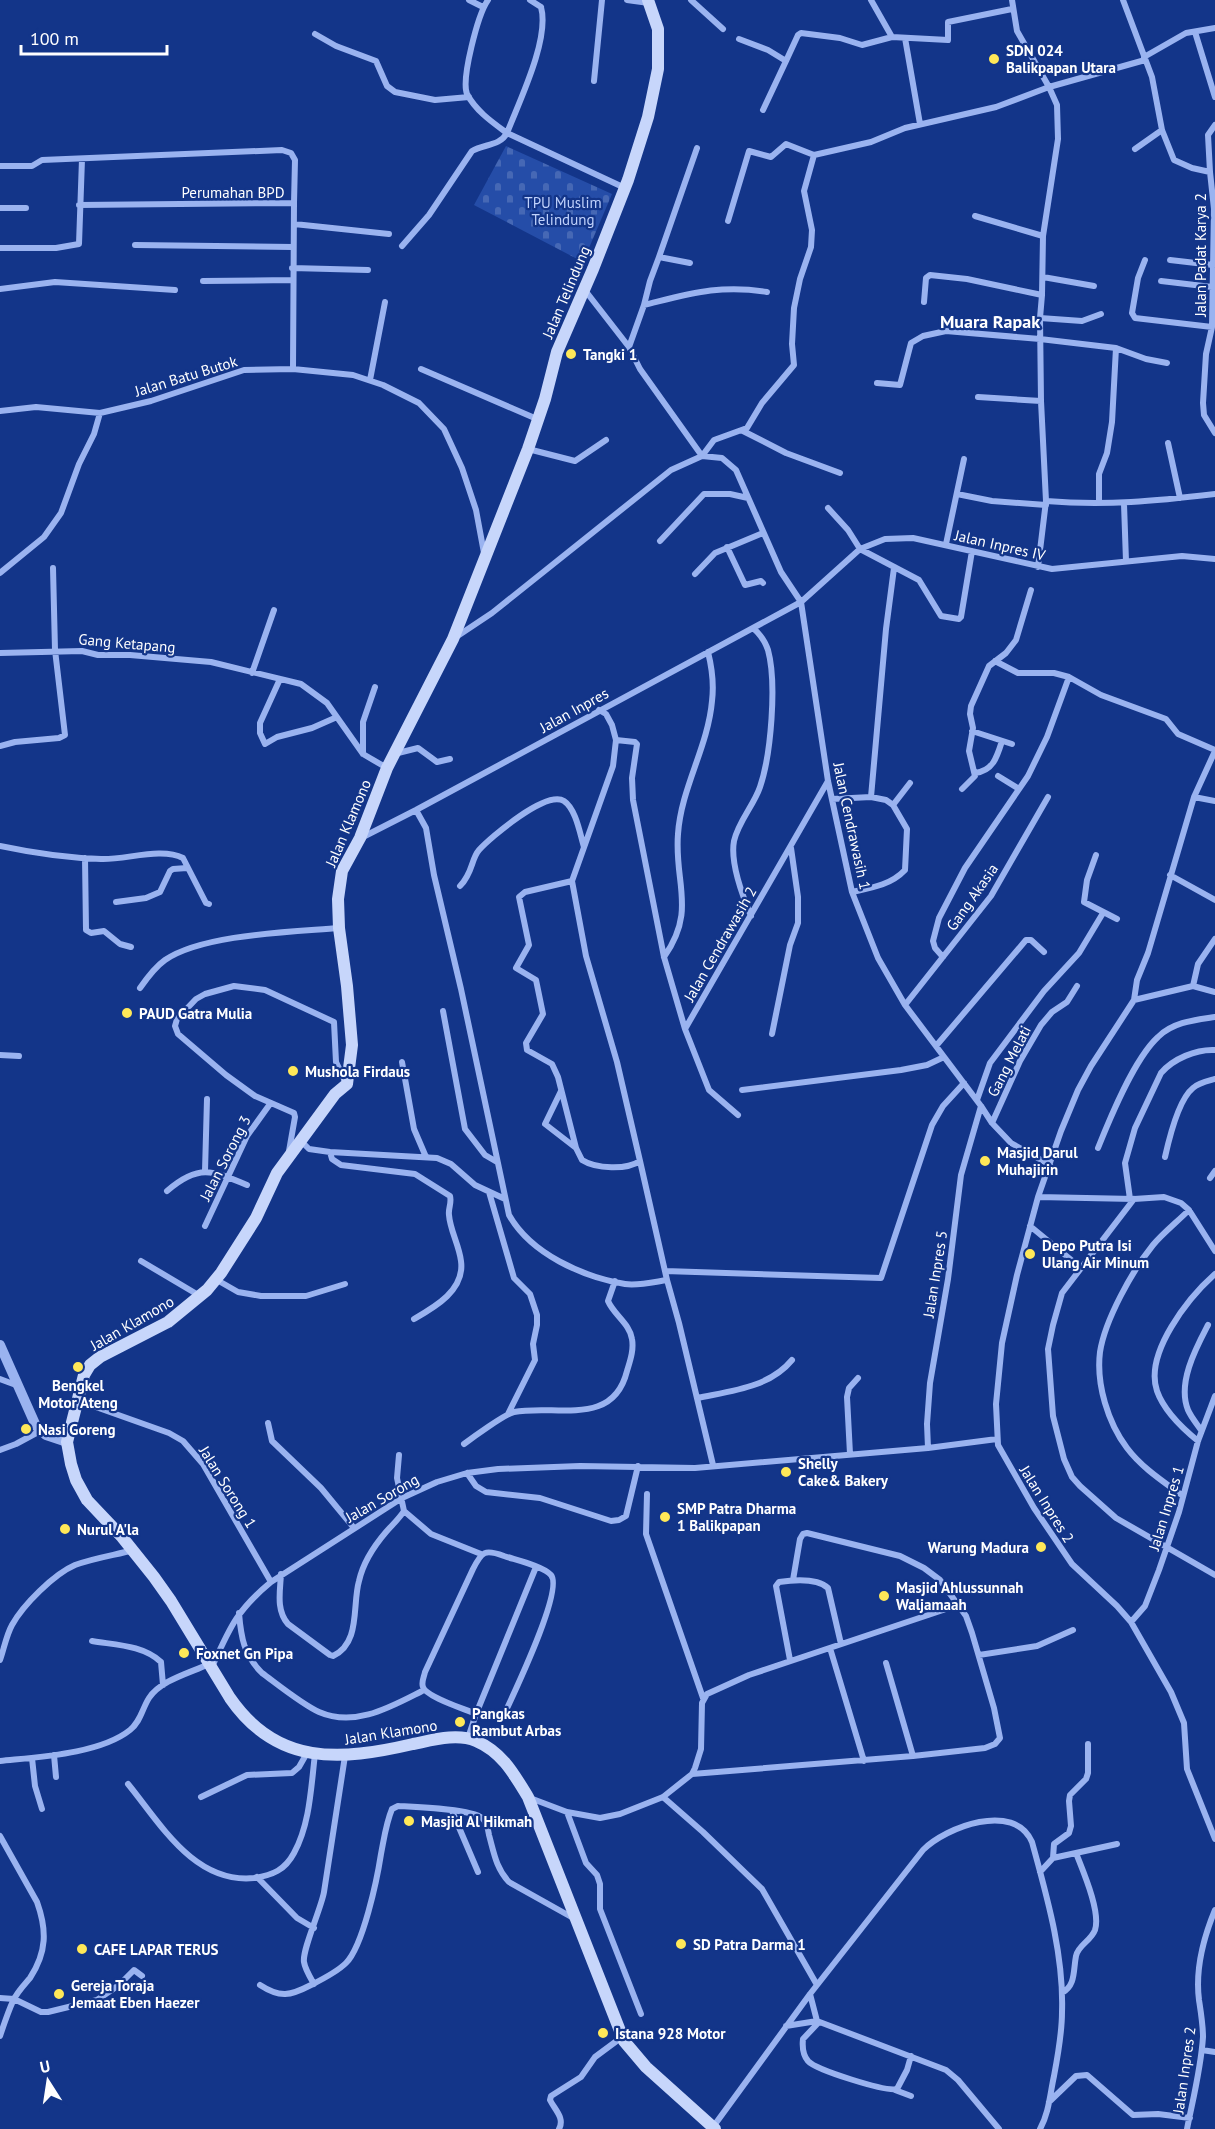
<svg xmlns="http://www.w3.org/2000/svg" width="1215" height="2129" viewBox="0 0 1215 2129" font-family="'PT Sans',sans-serif">
  <style>
    .cemetery { fill: url(#cemetery-stones) }
    .lines { fill: none; stroke-linecap: round; stroke-linejoin: round }
    .minor { stroke: #9ab3f0; stroke-width: 6 }
    .tertiary { stroke: #9ab3f0; stroke-width: 10 }
    .secondary { stroke: #c7d6fb; stroke-width: 12 }
    .poi-dot { fill: #ffe858; stroke: #133589; stroke-width: 2 }
    .labels { text-anchor: middle; dominant-baseline: central; stroke-width: 4.5; stroke-linejoin: round; paint-order: stroke }
    .poi-label { font-size: 15px; font-weight: bold; fill: #fff; stroke: #133589; text-anchor: start }
    .street-label { font-size: 15px; fill: #fff; stroke: #133589 }
    .park-label { font-size: 15px; fill: #c0d2fc; stroke: #133589 }
    .quarter-label { font-size: 18px; font-weight: bold; fill: #fff; stroke: #133589 }
  </style>
  <defs>
    <pattern id="cemetery-stones" width="16" height="16" patternUnits="userSpaceOnUse" patternTransform="scale(1.5)"><rect width="16" height="16" fill="#254da8"/><path d="M2 7V4a2 2 0 0 1 4 0v3zM10 15v-3a2 2 0 0 1 4 0v3z" fill="#4668b5"/></pattern>
  </defs>
  <rect width="100%" height="100%" fill="#133589"/>
  <path class="cemetery" d="M506 146 612 194 583 262 474 205Z"/>
  <g class="lines">
    <path class="minor" d="M469 0 483 7
      M488 0C478 14 461 79 467 94 476 111 492 122 507 133 519 102 550 39 541 7
      M530 0 541 7
      M627 0 649 3
      M691 0 723 29
      M871 0 892 37
      M1012 0 1017 31 1049 87 1057 105 1058 139 1043 236 1042 295 1040 318 1041 401 1046 501 1038 567
      M1123 0 1152 77 1162 130 1174 160 1192 168 1210 172 1214 209 1212 327 1206 354 1203 403 1204 415 1215 433
      M1195 32 1215 97
      M315 34 336 46 376 61 387 86 395 92 435 100 469 97
      M905 38 920 124
      M739 39 768 50 786 61 798 35 801 33 840 38 862 45 892 37 948 40V22L1012 9
      M1144 57 1186 33 1215 28
      M594 81 602 0
      M763 110 786 61
      M1135 149 1162 130
      M0 166H32L42 160 282 150 291 153 295 160 294 203
      M1210 172 1208 135 1215 125
      M79 205 294 203 293 369
      M0 208H26
      M975 216 1043 236
      M728 221 749 151 771 157 786 144 814 155
      M294 224 389 234
      M135 245 293 247
      M402 246 429 215 472 151C484 144 500 146 507 133L625 188
      M0 248H56L79 244 82 159
      M659 257 697 148
      M1145 260 1138 278 1132 313 1135 318 1212 327
      M1170 260 1213 265
      M690 263 659 257 650 281 644 305 629 347 640 369 702 456 722 458 736 470 781 572 801 602 828 781 852 892 878 958 905 1005 981 1106 992 1123 1011 1143 1050 1165
      M292 268 368 270
      M1043 277 1094 286
      M203 281 292 280
      M1161 281 1212 287
      M0 289 55 282 175 290
      M584 289 629 347
      M924 302 926 278 930 275 967 279 1042 295
      M644 305C689 294 720 284 767 292
      M1040 318 1082 321 1101 314
      M421 369 537 419
      M370 380 385 302
      M877 383 900 385 911 343 923 336 946 331 1040 339 1116 348 1146 359 1167 363
      M978 397 1041 401
      M0 411 36 407 100 413 151 401 244 370 293 369 353 375 383 385 419 403 444 429 462 468 476 510 484 553
      M743 431 786 453 840 473
      M1168 443 1180 498
      M528 449 575 461 606 440
      M957 494 992 501 1046 505
      M1046 501C1106 506 1156 501 1215 494
      M1099 503V474L1107 453 1112 422 1116 348
      M1124 504 1126 561
      M828 508 848 530 860 549 919 580 941 616 959 619 961 617 972 551
      M660 541 704 494H730L748 498
      M946 544 964 459
      M727 547 745 585 761 581 763 583
      M0 573 44 537 61 513 79 464 94 434 100 413
      M695 574 715 553 763 533
      M456 637 492 613 671 470 702 456 714 440 747 428 762 403 794 365 792 344 794 308 800 279 811 247 812 230 804 191 814 155 871 142 905 128 996 107 1049 87 1145 60
      M0 653 82 651 98 655H130L211 662 301 684 327 703 363 754 387 768
      M995 661 1018 673H1054L1069 677 1101 695 1166 719 1178 734 1215 750
      M252 673 274 610
      M280 679 260 723V733L265 744 277 737 312 728 337 717
      M599 710 606 714 612 725 616 740 613 766 572 881 586 956 617 1062 640 1161
      M972 731 1012 744
      M616 740 635 742 637 744 632 778 633 800 664 957 685 1029
      M0 746 15 742 59 738 65 735 55 650 53 568
      M1215 751 1194 797 1148 953 1137 980 1134 1000 1091 1066 1078 1090 1061 1131 1038 1197 1017 1275 1002 1343 996 1404 998 1445 1034 1508 1072 1564 1117 1606 1131 1622 1171 1692 1184 1723 1187 1769 1215 1839
      M363 754V722L375 687
      M394 754 418 748 437 762 450 759
      M975 773C993 771 997 757 1002 741
      M998 776 1019 789
      M962 789 975 776 969 751 973 728 970 714 971 706 989 666 1006 653 1016 640 1031 590
      M1194 797 1215 801
      M832 799 871 797 886 629 894 568
      M893 805 910 783
      M416 810 426 828 434 875 461 989 509 1215C531 1254 583 1277 625 1284 638 1286 654 1282 667 1280L640 1161C627 1170 596 1169 582 1160L576 1148 558 1077 552 1064 527 1050 526 1043 543 1014 536 980 516 968 529 945 519 897 525 892 572 881
      M363 837 416 810 801 602 860 549 885 539 913 538 1052 569 1182 556 1215 559
      M0 846C33 853 67 858 101 859 126 860 161 847 183 858L206 903 209 904
      M1096 855 1087 880 1084 902 1117 919
      M85 858 86 930 91 933 104 931 120 944 131 947
      M1170 875 1215 900
      M460 886C473 873 471 859 479 850 491 837 546 790 564 801 576 809 580 834 584 847
      M852 892C871 888 891 885 905 870L907 829 893 805 886 800 871 797
      M116 902 146 898 160 892 170 871 173 869 187 868
      M751 916C743 897 730 862 734 841 738 822 754 805 760 787 771 755 777 683 768 650 765 641 760 634 753 628
      M664 957C697 910 674 883 678 834 681 788 708 747 712 701 714 685 712 668 708 652
      M943 957 935 948 933 941 939 918 965 868 1028 776 1047 737 1069 677
      M1193 986 1198 964 1215 939
      M140 988C147 978 155 967 165 960 203 934 292 932 339 928
      M1134 1000 1193 986 1215 992
      M905 1005 991 896 1048 797
      M443 1011 465 1129 485 1155 497 1162
      M772 1034 790 945 798 923V897L791 848
      M936 1046 1026 940H1031L1044 952
      M0 1055 19 1056
      M402 1062 414 1129 426 1157
      M742 1090 901 1070 927 1065 944 1057
      M561 1091 545 1124 576 1148
      M977 1100 990 1063 1044 991 1079 953 1103 913
      M738 1115 709 1090 685 1029 828 781
      M992 1123 1020 1061 1041 1025 1052 1012 1067 1002 1077 986
      M300 1140 309 1149 330 1152 437 1158 451 1164 475 1185 505 1199
      M1098 1148C1110 1118 1134 1059 1158 1037 1173 1022 1195 1020 1215 1017
      M289 1151 295 1117 294 1113 255 1096 226 1075 178 1034 175 1026 177 1019 196 999 205 994 234 986 265 990 334 1022 336 1062 345 1081
      M330 1152 332 1159 341 1165 415 1174 450 1196C452 1203 448 1208 449 1215 450 1230 459 1245 461 1261 465 1290 435 1307 414 1319
      M1165 1157C1169 1139 1178 1100 1193 1088 1198 1083 1208 1081 1215 1079
      M205 1171 207 1099
      M1210 1178 1215 1171
      M167 1191C198 1164 212 1170 247 1185
      M489 1192 514 1278 530 1294 537 1315V1325L533 1344 535 1360 508 1414
      M1038 1197 1134 1199 1164 1197 1181 1203 1189 1210 1215 1251
      M1130 1199 1125 1163 1135 1128 1161 1073C1173 1059 1196 1049 1215 1050
      M1134 1199 1062 1293 1053 1325 1048 1349 1053 1416 1064 1459 1072 1477 1080 1486 1116 1518 1215 1575
      M205 1226 247 1136 270 1104
      M1030 1226 1081 1268
      M141 1261 200 1296
      M665 1271 881 1278 932 1125 943 1106 964 1083
      M217 1280 238 1292 261 1296H306L345 1284
      M667 1280 679 1323 713 1465
      M0 1379 16 1385
      M697 1398C730 1391 769 1388 792 1360
      M79 1401 169 1433 183 1441 203 1464 271 1582
      M268 1423 272 1441 321 1488 354 1528
      M1201 1430C1197 1424 1191 1417 1188 1410 1177 1383 1196 1348 1208 1325
      M1198 1441C1182 1428 1164 1411 1157 1391 1144 1353 1189 1297 1215 1274
      M464 1444C472 1438 505 1414 514 1412 555 1404 613 1428 627 1371 630 1361 634 1350 632 1339 630 1324 614 1315 608 1301L615 1281
      M928 1448 927 1424 930 1383 948 1279 961 1175 981 1106
      M0 1450 16 1444 40 1431
      M850 1454 847 1397 849 1388 858 1378
      M467 1473 476 1486 486 1492 540 1498 611 1521 619 1520 626 1516 638 1466
      M647 1494 646 1534 703 1698
      M1183 1496C1164 1482 1142 1468 1127 1448 1108 1423 1096 1384 1100 1352 1105 1320 1132 1271 1153 1245 1163 1233 1177 1222 1189 1210
      M404 1511 431 1534 481 1554
      M281 1574C280 1592 276 1610 288 1624L330 1655 333 1656C361 1643 352 1605 359 1581 363 1563 374 1546 386 1532 392 1525 399 1519 404 1511L397 1478 399 1455
      M239 1613C241 1638 244 1655 262 1673 277 1684 303 1705 319 1712 356 1728 392 1706 424 1690
      M1131 1622 1145 1606 1159 1570 1179 1512 1198 1441 1215 1396
      M92 1641C115 1645 143 1645 161 1662L163 1685
      M830 1648 864 1761
      M979 1655 1037 1646 1073 1630
      M0 1660C4 1649 6 1636 12 1625 23 1605 54 1574 75 1565 94 1558 115 1555 134 1550
      M790 1660 776 1586 779 1582C793 1580 817 1578 828 1588L841 1644
      M886 1663 913 1756
      M212 1667C230 1627 237 1610 271 1582L402 1498 437 1482 467 1473 498 1469 580 1466 695 1468 928 1448 997 1439
      M476 1714 536 1567
      M468 1738 476 1714C465 1709 426 1697 423 1687 421 1682 424 1677 425 1672L473 1569C482 1551 485 1549 504 1556 516 1560 543 1566 551 1575 564 1590 512 1697 503 1717
      M54 1755 56 1777
      M32 1758 35 1786 42 1809
      M0 1761C38 1757 100 1754 130 1730 141 1721 142 1709 149 1698 161 1680 190 1673 209 1664
      M692 1774 913 1756 985 1748 995 1744 1000 1738 994 1708 972 1633 966 1616 940 1580 924 1568 900 1556 807 1533 803 1534 800 1539 793 1580
      M128 1784C160 1823 194 1884 254 1878 273 1875 285 1870 294 1853 310 1824 311 1787 315 1754
      M201 1797 247 1775 292 1773 299 1767 307 1753
      M663 1797 703 1832 762 1889 817 1985
      M530 1798 567 1812 600 1818 620 1814 663 1797 692 1774 695 1768 701 1749 702 1703 707 1694 749 1675 958 1605
      M452 1811 478 1872
      M567 1812 586 1863 597 1875 600 1884V1909L641 2014
      M0 1836 37 1902C47 1930 47 1952 30 1978 24 1985 17 1992 13 2001 8 2012 4 2024 0 2036
      M1053 1858 1054 1844 1069 1833 1071 1826 1069 1801 1070 1795 1086 1779 1088 1773V1744
      M1040 1872 1053 1858 1117 1844
      M257 1877 297 1918 314 1928
      M314 1984C310 1977 305 1969 304 1962 302 1950 321 1909 324 1892L345 1756
      M260 1985C280 1998 290 1996 311 1985 323 1979 337 1972 346 1963 363 1946 377 1880 381 1854 384 1839 386 1823 392 1809L398 1806C415 1807 471 1809 482 1818 487 1822 488 1829 489 1835 494 1853 496 1868 509 1882L575 1919
      M1062 1993C1076 1985 1073 1971 1076 1956 1078 1945 1091 1941 1095 1930 1101 1912 1083 1871 1076 1853
      M810 1994 817 2021
      M0 1998 14 1999 41 2012H48L97 2000 119 1985 134 1970 142 1976
      M819 2022 803 2039C802 2048 803 2055 808 2061 816 2070 886 2092 897 2089L907 2070 911 2056
      M786 2026 817 2021 946 2070 958 2080 999 2129
      M1202 2050 1215 2052
      M895 2090 911 2096
      M1049 2102 1076 2076 1087 2075 1133 2115 1158 2114 1190 2118
      M713 2127 810 1994 923 1850C946 1827 1014 1801 1032 1842 1047 1897 1064 1955 1062 2012 1062 2034 1058 2055 1054 2076 1050 2094 1049 2113 1040 2129
      M559 2129C565 2118 555 2110 550 2100L551 2096 581 2077 595 2057 622 2037
      M1187 2129C1193 2099 1201 2068 1203 2037 1203 2025 1201 2013 1199 2000 1195 1969 1203 1939 1215 1910"/>
    <path class="tertiary" d="M0 1345 36 1426 46 1435 67 1442"/>
    <path class="secondary" d="M648 0 658 29V69L648 117 628 180 593 269 557 352 545 399 528 449 453 639 387 768 360 838 342 871 338 899 339 928 347 986 352 1045 347 1084 335 1094 277 1173 256 1218 221 1273 207 1290 168 1322 100 1357 90 1365 84 1375 67 1442 71 1464 76 1480 87 1500 122 1537 154 1577 171 1601 230 1698C277 1766 340 1761 413 1744 433 1740 457 1733 476 1741 502 1752 514 1774 528 1797L624 2041 646 2067 715 2129"/>
  </g>
  <g class="poi-dot">
    <circle cx="994" cy="59" r="6"/>
    <circle cx="571" cy="354" r="6"/>
    <circle cx="127" cy="1013" r="6"/>
    <circle cx="293" cy="1071" r="6"/>
    <circle cx="985" cy="1161" r="6"/>
    <circle cx="1030" cy="1254" r="6"/>
    <circle cx="78" cy="1367" r="6"/>
    <circle cx="26" cy="1429" r="6"/>
    <circle cx="786" cy="1472" r="6"/>
    <circle cx="665" cy="1517" r="6"/>
    <circle cx="65" cy="1529" r="6"/>
    <circle cx="1041" cy="1547" r="6"/>
    <circle cx="884" cy="1596" r="6"/>
    <circle cx="184" cy="1653" r="6"/>
    <circle cx="460" cy="1722" r="6"/>
    <circle cx="409" cy="1821" r="6"/>
    <circle cx="681" cy="1944" r="6"/>
    <circle cx="82" cy="1949" r="6"/>
    <circle cx="59" cy="1994" r="6"/>
    <circle cx="603" cy="2033" r="6"/>
  </g>
  <g class="labels">
    <g class="poi-label">
      <text x="1006" y="50">SDN 024<tspan x="1006" dy="17">Balikpapan Utara</tspan></text>
      <text x="583" y="354">Tangki 1</text>
      <text x="139" y="1013">PAUD Gatra Mulia</text>
      <text x="305" y="1071">Mushola Firdaus</text>
      <text x="997" y="1152">Masjid Darul<tspan x="997" dy="17">Muhajirin</tspan></text>
      <text x="1042" y="1245">Depo Putra Isi<tspan x="1042" dy="17">Ulang Air Minum</tspan></text>
      <text x="78" y="1385" text-anchor="middle">Bengkel<tspan x="78" dy="17">Motor Ateng</tspan></text>
      <text x="38" y="1429">Nasi Goreng</text>
      <text x="798" y="1463">Shelly<tspan x="798" dy="17">Cake&amp; Bakery</tspan></text>
      <text x="677" y="1508">SMP Patra Dharma<tspan x="677" dy="17">1 Balikpapan</tspan></text>
      <text x="77" y="1529">Nurul A'la</text>
      <text x="1029" y="1547" text-anchor="end">Warung Madura</text>
      <text x="896" y="1587">Masjid Ahlussunnah<tspan x="896" dy="17">Waljamaah</tspan></text>
      <text x="196" y="1653">Foxnet Gn Pipa</text>
      <text x="472" y="1713">Pangkas<tspan x="472" dy="17">Rambut Arbas</tspan></text>
      <text x="421" y="1821">Masjid Al Hikmah</text>
      <text x="693" y="1944">SD Patra Darma 1</text>
      <text x="94" y="1949">CAFE LAPAR TERUS</text>
      <text x="71" y="1985">Gereja Toraja<tspan x="71" dy="17">Jemaat Eben Haezer</tspan></text>
      <text x="615" y="2033">Istana 928 Motor</text>
    </g>
    <g class="street-label">
      <text x="233" y="192">Perumahan BPD</text>
      <text transform="translate(1200 255) rotate(-90)">Jalan Padat Karya 2</text>
      <text transform="translate(566 292) rotate(-67)">Jalan Telindung</text>
      <text transform="translate(186 376) rotate(-17)">Jalan Batu Butok</text>
      <text transform="translate(1000 545) rotate(13)">Jalan Inpres IV</text>
      <text transform="translate(127 643) rotate(5)">Gang Ketapang</text>
      <text transform="translate(574 710) rotate(-29)">Jalan Inpres</text>
      <text transform="translate(348 823) rotate(-67)">Jalan Klamono</text>
      <text transform="translate(852 826) rotate(78)">Jalan Cendrawasih 1</text>
      <text transform="translate(972 897) rotate(-55)">Gang Akasia</text>
      <text transform="translate(720 944) rotate(-60)">Jalan Cendrawasih 2</text>
      <text transform="translate(1009 1061) rotate(-63)">Gang Melati</text>
      <text transform="translate(225 1158) rotate(-63)">Jalan Sorong 3</text>
      <text transform="translate(935 1274) rotate(-81)">Jalan Inpres 5</text>
      <text transform="translate(132 1323) rotate(-30)">Jalan Klamono</text>
      <text transform="translate(228 1487) rotate(58)">Jalan Sorong 1</text>
      <text transform="translate(382 1498) rotate(-30)">Jalan Sorong</text>
      <text transform="translate(1047 1504) rotate(58)">Jalan Inpres 2</text>
      <text transform="translate(1166 1508) rotate(-73)">Jalan Inpres 1</text>
      <text transform="translate(391 1732) rotate(-9)">Jalan Klamono</text>
      <text transform="translate(1184 2070) rotate(-82)">Jalan Inpres 2</text>
    </g>
    <g class="park-label">
      <text x="563" y="202">TPU Muslim<tspan x="563" dy="17">Telindung</tspan></text>
    </g>
    <g class="quarter-label">
      <text x="990" y="321">Muara Rapak</text>
    </g>
  </g>
  <g transform="translate(48 2081) rotate(348)" stroke="#133589" stroke-width="4.5" paint-order="stroke">
  <path d="M0-4.5L10 22L0 15L-10 22Z" fill="#ffffff"/>
  <text y="-9" font-size="16" font-weight="bold" text-anchor="middle" fill="#ffffff">U</text>
  </g>
  <path d="M21 45v9h146v-9" fill="none" stroke="#ffffff" stroke-width="3"/>
  <text x="30" y="45" font-size="18" fill="#ffffff" stroke="#133589" stroke-width="4.5" paint-order="stroke">100 m</text>
</svg>
